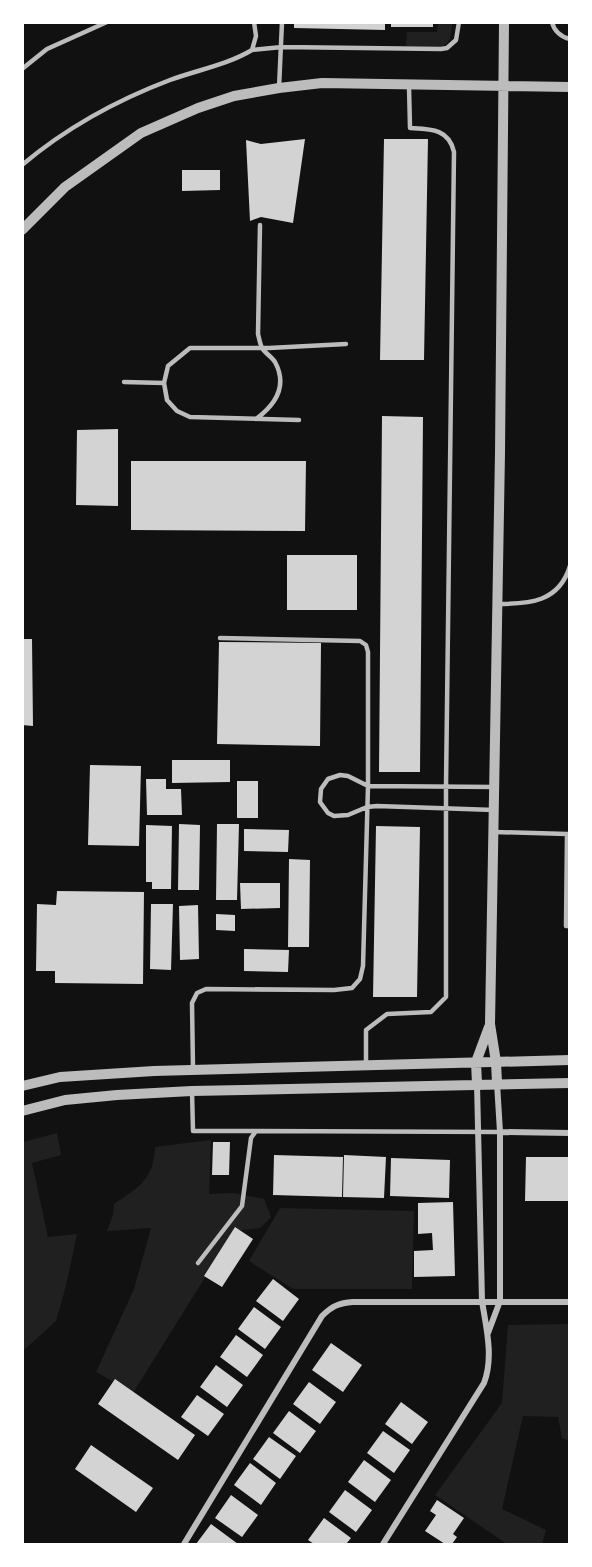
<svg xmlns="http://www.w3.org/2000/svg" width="592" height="1567" viewBox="0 0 592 1567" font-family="'Exo 2',sans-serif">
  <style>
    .green { fill: #202020 }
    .building { fill: #d3d3d3 }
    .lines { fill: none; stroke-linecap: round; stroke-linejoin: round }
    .service { stroke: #bcbcbc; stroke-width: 4.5 }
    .minor { stroke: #bcbcbc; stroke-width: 6 }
    .tertiary { stroke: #bcbcbc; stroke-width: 10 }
  </style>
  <rect width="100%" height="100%" fill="#111"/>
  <path class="green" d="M438 23H452C451 33 452 41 442 47L406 46 407 32H437Z
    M57 1133 61 1155 32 1163 48 1237 77 1234 66 1286 56 1321 23 1351V1142Z
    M211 1140 209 1194 233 1193 264 1199 271 1217 260 1228 234 1231 133 1393 96 1372 134 1289 151 1228 107 1231 113 1215 114 1204C138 1188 154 1179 155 1147Z
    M280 1208 414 1211 412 1289H293L249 1261Z
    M569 1324V1441L562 1438 558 1417 523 1416 502 1509 546 1530 542 1544H507L435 1495 502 1403 508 1325Z"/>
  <path class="building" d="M294 22H385V30L294 28Z
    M391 22H433V27H391Z
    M305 139 293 223 261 217 250 221 246 140 261 144Z
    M384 139H428L424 360H380Z
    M182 170H220V190L182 191Z
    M382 416 423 417 420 772H379Z
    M118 429V506L76 505 77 430Z
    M131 461H306L305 531 131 530Z
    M287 555H357V610H287Z
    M22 639H32L33 726 22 725Z
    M219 642 321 643 320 746 217 744Z
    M172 760H230V782L172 783Z
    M90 765 141 766 139 846 88 845Z
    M146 779H166V789H181L182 815H147Z
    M237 781H258V818H237Z
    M179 824 200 825 199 890H178Z
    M217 824H239L237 900H216Z
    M146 825 172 826 171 889H152V882H146Z
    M376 826 420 827 417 997H373Z
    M244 829 289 830 288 852 244 851Z
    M289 859 310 860 309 947H288Z
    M240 883H280V908L241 909Z
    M57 891 144 892 143 984 55 983V971H36L37 904 56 905Z
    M151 904H173L171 970 150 969Z
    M198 905 199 959 180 960 179 906Z
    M216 914 235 915V931L216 930Z
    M244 949 289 950 288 972 244 971Z
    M213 1142H230L229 1175H212Z
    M274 1155 343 1157 342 1197 273 1195Z
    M344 1155 386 1157 384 1198 343 1197Z
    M526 1157H570V1201H525Z
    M391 1158 450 1160 449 1198 390 1196Z
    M453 1202 455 1276 414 1277V1251L433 1250 432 1233 418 1234V1203Z
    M235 1227 253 1239 222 1287 204 1276Z
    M273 1279 299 1299 283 1321 256 1301Z
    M254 1307 281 1327 265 1349 238 1329Z
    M236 1335 263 1355 247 1377 220 1357Z
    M331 1343 362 1365 343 1392 312 1370Z
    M216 1365 243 1385 227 1407 200 1387Z
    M115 1379 195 1435 178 1460 98 1404Z
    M309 1382 336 1402 320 1424 293 1404Z
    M197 1395 224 1414 208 1436 181 1417Z
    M401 1402 428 1422 412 1444 385 1424Z
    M289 1411 316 1431 300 1453 273 1433Z
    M383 1431 410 1450 394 1473 367 1453Z
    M269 1437 296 1456 280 1479 253 1459Z
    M91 1445 153 1488 136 1512 75 1469Z
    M364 1460 391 1480 375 1502 348 1482Z
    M250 1463 276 1483 261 1505 234 1485Z
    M345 1490 372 1510 356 1532 329 1512Z
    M231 1495 258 1515 242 1537 215 1518Z
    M437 1500 464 1518 453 1534 457 1537 452 1544H445L425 1531 436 1515 430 1511Z
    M324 1518 351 1538 346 1544H314L308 1540Z
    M211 1524 238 1544H196Z"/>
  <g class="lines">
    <path class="service" d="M552 22C554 31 561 37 570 39
      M252 50 282 47 441 49 447 48 456 40 459 22
      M22 69 47 49 107 22
      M279 88 282 22
      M22 165C66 128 117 100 170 80 197 70 227 65 252 50L256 36 254 22
      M124 382 164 383
      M256 419C275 405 288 386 275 362 272 357 265 353 262 348 260 344 259 338 258 334L260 225
      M299 420 190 417 177 411 167 400 164 383 168 366 190 348H269L346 344
      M498 604C530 604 559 602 570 566
      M494 810 377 806 367 807 348 815 334 816 328 813 320 802 321 789 328 779 340 775 348 776 368 786 495 787
      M495 832 567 834
      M570 834H567L566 926H570
      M366 1065V1030L387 1014 431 1012 446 997V786L454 152C449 128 429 129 410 128L409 86
      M193 1069 192 1003 197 993 206 989 334 990 352 988 360 979 363 966 368 786V652L366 645 360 641 220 638
      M192 1091 193 1131H255
      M198 1263 242 1206 251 1138 256 1131 500 1132"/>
    <path class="minor" d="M500 1132 570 1133
      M488 1333 500 1301V1132L497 1083
      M184 1544 322 1316C332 1306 339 1303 353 1302H570
      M383 1544 484 1383C494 1357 486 1327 482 1301L477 1084"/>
    <path class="tertiary" d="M22 230 65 187 141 133 198 108 234 96 279 88 322 83 570 87
      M497 1083 496 1062 490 1024 500 453 504 22
      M477 1084 476 1062 489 1027
      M22 1086 60 1077 154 1071 570 1060
      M22 1111 65 1100 117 1095 192 1091 570 1083"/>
  </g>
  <rect width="592" height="1567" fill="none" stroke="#ffffff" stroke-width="48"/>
</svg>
